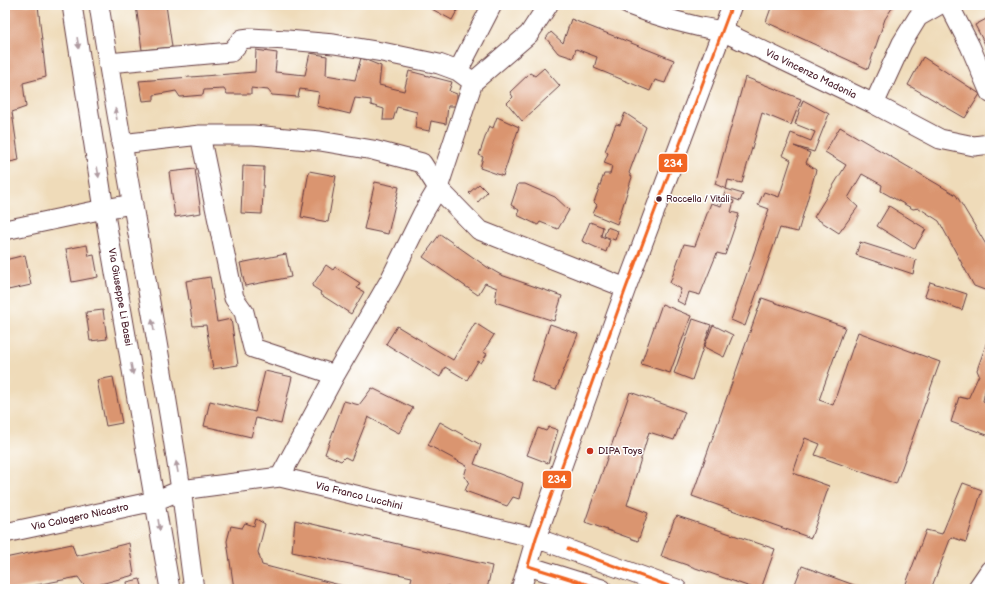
<svg xmlns="http://www.w3.org/2000/svg" width="995" height="594" viewBox="0 0 995 594" font-family="'Balsamiq Sans',sans-serif">
  <style>
    .building { fill: #da956f }
    .lines { fill: none; stroke-linecap: round; stroke-linejoin: round }
    .minor-casing { stroke: #633b40; stroke-width: 21 }
    .minor { stroke: #fff; stroke-width: 19 }
    .bus-1-casing { stroke: #fff; stroke-width: 6 }
    .bus-1 { stroke: #f26522; stroke-width: 3 }
    .oneway { fill: #ae9aa0 }
    .bus-dot { fill: #4a1f2b; stroke: #fff; stroke-width: 1.5 }
    .poi-dot { fill: #c8321e; stroke: #fff; stroke-width: 1.5 }
    .labels { text-anchor: middle; dominant-baseline: central; stroke-width: 3; stroke-linejoin: round; paint-order: stroke }
    .bus-label { font-size: 9px; fill: #4a1f2b; stroke: #fff; text-anchor: start }
    .street-label { font-size: 10px; fill: #4a1f2b; stroke: #fff }
    .poi-label { font-size: 10px; fill: #4a1f2b; stroke: #fff; text-anchor: start }
    .line-badge { stroke: #fff; stroke-width: 1.5 }
    .badge-label { font-size: 11px; text-anchor: middle; font-weight: bold; fill: #fff }
  </style>
  <rect width="100%" height="100%" fill="#fff"/>
  <filter id="ink" filterUnits="userSpaceOnUse"><feTurbulence type="fractalNoise" baseFrequency=".025" numOctaves="2"/><feDisplacementMap in="SourceGraphic" scale="8" xChannelSelector="R" yChannelSelector="G"/><feConvolveMatrix kernelMatrix="1 2 1 2 8 2 1 2 1" color-interpolation-filters="sRGB"/></filter>
  <filter id="wash" filterUnits="userSpaceOnUse"><feTurbulence type="fractalNoise" baseFrequency=".012" numOctaves="4" result="noise"/><feDisplacementMap in="SourceGraphic" scale="16" xChannelSelector="R" yChannelSelector="G"/><feGaussianBlur stdDeviation="0.9" result="paint"/><feColorMatrix in="noise" values="0 0 0 0 0 0 0 0 0 0 0 0 0 0 0 0 0 1.4 0 .05"/><feComposite in="paint" operator="in"/></filter>
  <g filter="url(#wash)">
    <rect width="100%" height="100%" fill="#efdbb9"/>
    <g id="blocks">
      <path class="building" d="M5 5H38L46 77 23 83 26 107 12 112 19 160 5 163V51H9L5 31Z
        M136 5H166L172 47 142 50Z
        M431 5H460L452 20 430 8Z
        M772 5 866 6 894 5 885 19 868 69 766 22Z
        M990 17V54L975 25Z
        M571 19 674 60 665 83 655 80 650 91 594 68 597 57 576 49 573 58 558 53 546 38 551 32 563 43Z
        M256 50 277 53 275 72 305 75 310 53 327 56 326 75 355 80 361 58 381 66 379 85 404 91 409 71 452 82 449 91 457 94V106H448L446 124 431 121 429 131 415 128 417 112 397 107 393 120H383L384 109 371 105V100L355 98 350 114 317 106 319 92 300 89 298 97 272 95 268 90 251 88V94H227L224 89 204 90 203 95 180 97 176 91 154 95V100L143 101 139 81 255 72Z
        M923 57 980 94 965 118 908 85Z
        M544 68 560 86 522 121 507 103 513 97 510 92 530 73 535 76Z
        M745 77 801 99 791 125 762 113 742 183 728 180 726 189 715 184Z
        M803 100 829 114 814 152 794 146 810 153 806 163 816 170 798 232 780 228 745 326 731 320 769 209 758 205 764 192 779 197 791 160 782 155 788 144H787L791 133 811 141 815 132 795 124Z
        M625 113 646 127 629 173 632 177 617 224 593 214 597 205 594 202 604 174H610L612 166 604 163 608 153 605 151 616 124 620 125Z
        M497 117 519 127 503 176 480 168 483 157 479 155 489 126 493 128Z
        M840 127 956 195 990 251V292L974 286 939 221 919 208 913 209 881 191 882 185 862 174 848 198 858 207 839 233 814 217 846 165 825 152Z
        M243 166 264 167 262 214 241 213Z
        M195 169 201 213 175 217 169 172Z
        M309 171 336 176 328 222 301 217Z
        M375 182 399 187 388 234 364 229Z
        M479 184 487 192 478 202 469 193Z
        M518 184H525L555 197 569 210 558 229 540 222 538 225 517 215 519 210 511 205Z
        M726 189 743 194 740 201 724 195Z
        M725 198 734 201 731 212 739 214 725 255 717 253 700 295 689 292 685 305 677 301 681 289 670 283 684 244 695 246 711 203 721 206Z
        M889 206 926 229 914 249 877 226Z
        M590 222 603 227 601 236 610 240 606 252 582 241Z
        M607 227 618 231 615 240 604 236Z
        M440 234 487 267 501 275 562 296 554 321 495 302 497 288 485 283 478 295 423 257Z
        M860 242 916 260 913 274 856 255Z
        M87 245 89 256 94 255 98 277 72 282 66 249Z
        M286 254 291 277 245 286 240 263Z
        M25 255 31 285 8 290 5 274V260Z
        M326 265 333 270 335 267 360 283 357 288 364 292 351 314 320 294 321 292 312 286Z
        M210 277 217 322 231 319 238 365 213 369 206 325 193 326 186 281Z
        M930 282 967 294 962 310 925 296Z
        M762 298 845 327 819 400 833 405 858 332 940 362 896 484 815 455 820 444 805 438 793 473 829 486 811 538 692 496Z
        M662 304 691 316 670 373 641 364Z
        M103 310 107 339 90 341 86 312Z
        M693 319 711 325 692 380 674 373Z
        M475 323 494 335 483 352 487 354 481 363 478 361 467 380 445 367 440 377 386 344 397 326 453 360Z
        M550 324 578 334 556 390 531 381Z
        M713 325 733 335 724 357 704 347Z
        M990 333V381H987L983 401 990 404V436L951 422 959 397 968 399 979 375 977 370Z
        M265 371 292 377 281 424 256 418 251 437 204 426 210 401 255 412Z
        M113 377 122 423 106 426 97 380Z
        M372 388 413 408 399 433 368 417 351 460 345 457 341 461 325 454 344 401 359 405Z
        M630 392 685 412 674 440 649 432 627 505 648 513 638 541 585 522Z
        M440 422 481 445 474 464 523 483 519 499 513 497 507 506 465 491 469 481 464 477 467 466 428 445Z
        M549 427 558 430 548 463 527 455 538 428 546 431Z
        M963 483 982 490 966 542 951 537 931 589 920 586 919 589H904L926 530 942 534Z
        M677 516 775 549 761 589H756L661 556 674 520Z
        M256 519 265 524 258 552 262 565 355 589H234L227 541 231 526 242 528 245 523 254 526Z
        M295 520 492 566 487 589H455L445 586 444 589H409L412 577 292 552Z
        M129 543 134 575 86 588 78 577 16 589H5V558L72 544 76 556Z
        M802 566 865 589H793Z
        M140 579 143 589H128L127 582Z"/>
    </g>
  </g>
  <g filter="url(#ink)">
    <use href="#blocks" fill-opacity="0" stroke="#633b40" stroke-width="1"/>
    <g class="lines">
      <g class="minor-casing">
        <path id="minor" d="M72 5 104 209 170 589
          M99 5C124 167 157 328 181 490 186 523 189 556 194 589
          M629 5C659 17 690 26 722 31L874 104 940 139 974 146 990 144
          M949 5 970 46 990 93
          M108 63 231 52 242 39 250 38 287 40 334 44 382 52 439 64 458 71 473 82
          M458 71 492 5
          M874 104 902 43 918 17 939 5
          M200 135 234 298 244 312 253 348 335 375
          M121 144 200 135H253L320 141 373 150 422 163 438 188 479 230 626 288
          M5 230 104 209 133 204
          M280 477 335 375 390 280 423 213 438 188 473 82 529 34 548 5
          M5 533 155 501 181 490 280 477 536 538 677 589
          M528 566 602 589
          M521 589 536 538 626 288 732 5
          M977 589 990 570"/>
      </g>
      <use href="#minor" class="minor"/>
      <g class="bus-1-casing">
        <path id="bus-1" d="M568 549 677 589
          M602 589 528 566 536 538 626 288 732 5"/>
      </g>
      <use href="#bus-1" class="bus-1"/>
    </g>
    <defs><path id="oneway-solid" d="M-6-.8H1V-3.2L6.5 0L1 3.2V.8H-6Z"/></defs>
    <g class="oneway">
      <use href="#oneway-solid" transform="translate(78 43) rotate(81)"/>
      <use href="#oneway-solid" transform="translate(116 114) rotate(-99)"/>
      <use href="#oneway-solid" transform="translate(98 172) rotate(81)"/>
      <use href="#oneway-solid" transform="translate(153 325) rotate(-100)"/>
      <use href="#oneway-solid" transform="translate(132 369) rotate(80)"/>
      <use href="#oneway-solid" transform="translate(177 467) rotate(-100)"/>
      <use href="#oneway-solid" transform="translate(159 525) rotate(81)"/>
    </g>
  </g>
  <circle class="bus-dot" cx="659" cy="199" r="3.5"/>
  <circle class="poi-dot" cx="590" cy="451" r="4"/>
  <g class="labels">
    <g class="bus-label">
      <text x="666" y="199">Roccella / Vitali</text>
    </g>
    <g class="street-label">
      <text transform="translate(811 74) rotate(26)">Via Vincenzo Madonia</text>
      <text transform="translate(120 297) rotate(80)">Via Giuseppe Li Bassi</text>
      <text transform="translate(359 496) rotate(14)">Via Franco Lucchini</text>
      <text transform="translate(80 517) rotate(-12)">Via Calogero Nicastro</text>
    </g>
    <g class="poi-label">
      <text x="598" y="451">DIPA Toys</text>
    </g>
  </g>
  <g class="line-badge">
    <rect x="658" y="153" width="30" height="20" rx="4" fill="#f26522"/>
    <rect x="542" y="470" width="30" height="19" rx="4" fill="#f26522"/>
  </g>
  <g class="badge-label">
    <text x="673" y="167">234</text>
    <text x="557" y="483">234</text>
  </g>
  <rect width="995" height="594" fill="none" stroke="#fff" stroke-width="20"/>
</svg>
